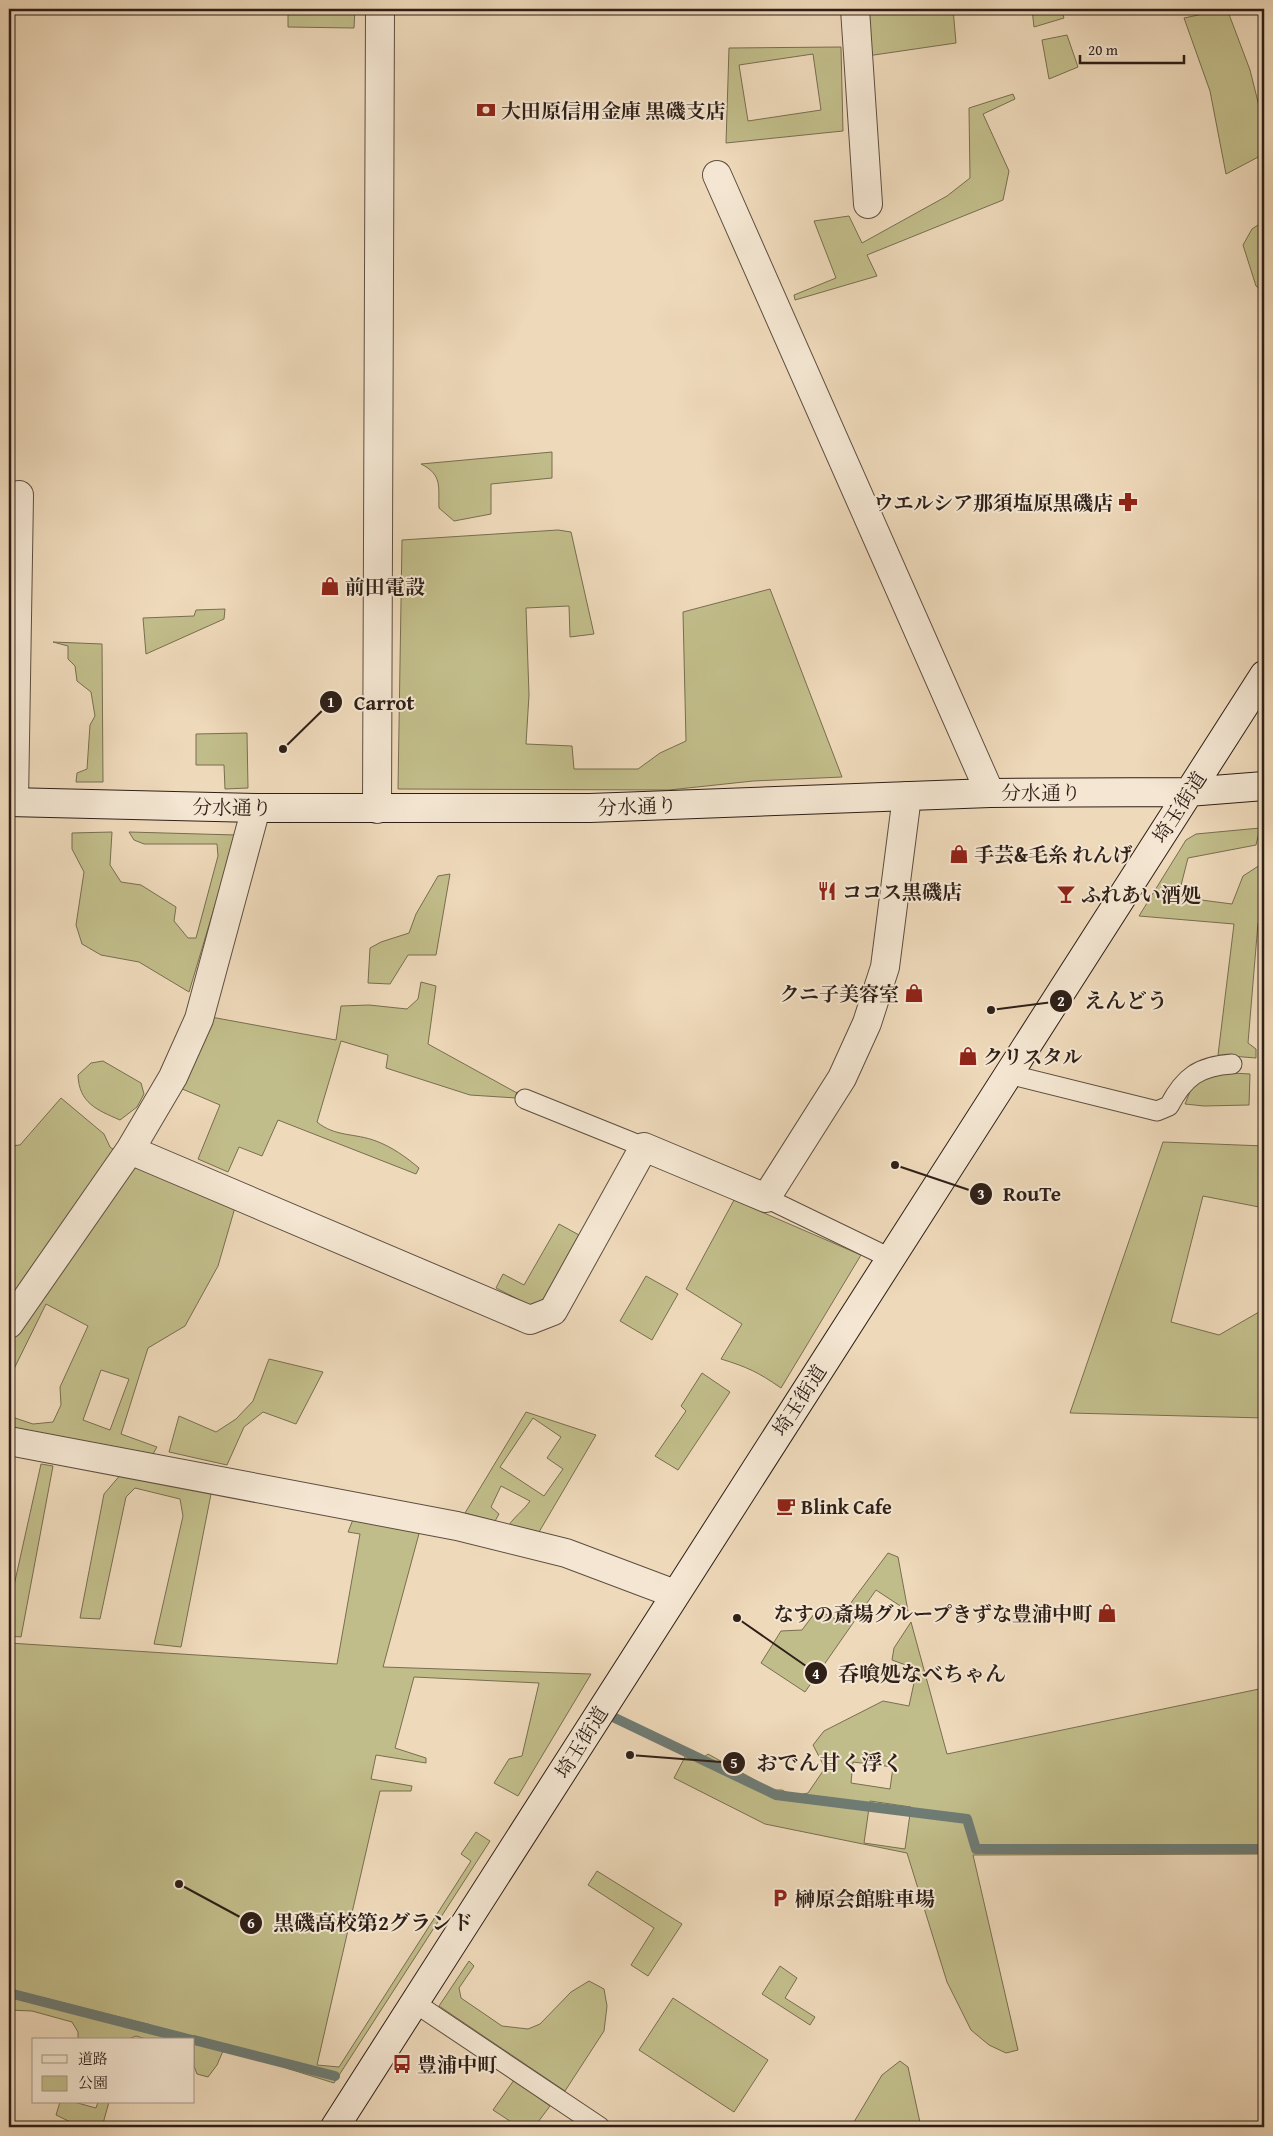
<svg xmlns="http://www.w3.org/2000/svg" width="1273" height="2136" viewBox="0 0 1273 2136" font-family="'Gentium Book Plus','Noto Serif JP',serif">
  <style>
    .green { fill: #c1bd8a; stroke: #786e50; fill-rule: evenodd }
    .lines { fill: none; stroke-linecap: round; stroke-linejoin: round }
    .stream { stroke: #6e7c75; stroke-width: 10 }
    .lane-casing { stroke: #5e4e40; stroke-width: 21 }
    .street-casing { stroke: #5e4e40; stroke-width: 30 }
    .secondary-casing { stroke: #2e1f17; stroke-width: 30 }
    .lane { stroke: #f4e6d2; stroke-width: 19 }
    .street { stroke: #f4e6d2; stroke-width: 28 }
    .secondary { stroke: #f4e6d2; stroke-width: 28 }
    .labels { text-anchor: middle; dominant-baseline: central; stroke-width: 4; stroke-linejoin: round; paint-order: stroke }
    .poi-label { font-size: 20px; font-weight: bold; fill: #2e1f17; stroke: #f4e6d2; text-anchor: start }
    .street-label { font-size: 20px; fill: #2e1f17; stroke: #f4e6d2 }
    .leader { fill: none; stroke: #2e1f17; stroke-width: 2 }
    .callout-dot { fill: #2e1f17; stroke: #f4e6d2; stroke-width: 2 }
    .mark-label { font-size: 15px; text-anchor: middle; font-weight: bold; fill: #fff }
    .callout-label { font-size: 21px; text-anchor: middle; font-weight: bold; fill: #2e1f17; stroke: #f4e6d2; stroke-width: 4; stroke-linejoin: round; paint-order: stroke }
  </style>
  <rect width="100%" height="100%" fill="#eed9ba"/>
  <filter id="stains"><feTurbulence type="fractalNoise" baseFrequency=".004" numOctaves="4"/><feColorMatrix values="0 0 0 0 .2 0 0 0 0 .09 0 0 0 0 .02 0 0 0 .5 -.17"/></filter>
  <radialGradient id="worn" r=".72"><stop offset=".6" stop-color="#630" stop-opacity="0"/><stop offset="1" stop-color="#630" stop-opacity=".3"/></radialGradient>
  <path class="green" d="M288 9H355L354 28 288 27Z
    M864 9H953L956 43 867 56Z
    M1032 9H1061L1064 18 1034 27Z
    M1227 9 1250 70 1264 126V154L1226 174 1210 91 1184 18Z
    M1067 35 1078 67 1049 79 1042 40Z
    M841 47 843 131 726 143 729 48ZM813 54 821 110 748 121 739 65Z
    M1013 94 1015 99 983 114 1009 171 1003 200 867 255 877 276 795 300 794 295 836 278 814 221 849 216 862 243 947 196 970 178 969 108Z
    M1264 221V291H1263L1256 286 1243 245 1252 229Z
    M552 452V478L491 484V514L454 521 439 508C438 487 443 475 421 464Z
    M558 530 571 532 594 634 570 637 569 606 526 608 529 695 526 744 572 746 574 769H638L660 753 686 741 683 612 770 589 842 777 753 781 669 790 398 789 402 540Z
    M225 609 224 619 146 654 143 618 194 616 196 610Z
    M53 642 102 644 103 782H76L77 773 87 769 90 725 95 716 91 692 77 681 75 666 68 659V646Z
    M247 733 248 788 225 789 224 765H196V734Z
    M1260 828 1256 845 1188 858 1178 897 1232 904 1243 876 1260 865 1264 866V922L1258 923 1248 1043 1256 1049V1058L1218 1055 1234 924 1139 916 1186 840 1196 834Z
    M112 832 110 865 121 882 141 885 176 907 174 921 188 938H196L218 856 217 844H144L134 840 129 832 236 835 189 992 139 962 101 955 82 944 76 925 84 872 72 849V833Z
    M450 874 436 955H408L390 984 368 983 370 948 381 942 409 933 416 914 438 876Z
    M421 982 436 986 428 1044 517 1093 516 1098 470 1095 386 1068 388 1055 341 1041 317 1122C335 1137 355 1133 376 1141 392 1147 406 1157 419 1168L416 1174 278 1120 262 1156 239 1147 228 1172 198 1159 220 1105 180 1088 211 1017 336 1040 341 1006 369 1005 407 1009 418 999Z
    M103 1061 141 1083 144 1094 137 1107 120 1120C97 1110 79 1103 78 1075L91 1063Z
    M1213 1072 1250 1074 1249 1105 1204 1106 1185 1104 1193 1084Z
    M61 1098 104 1134 110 1147 131 1162 236 1204 218 1266 185 1326 148 1348 121 1434 157 1447 153 1454 9 1427V1416L33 1424 53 1422 61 1405 60 1387 88 1326 46 1304 9 1379V1339L35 1301 9 1304V1146L20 1145ZM101 1370 129 1379 110 1430 83 1420Z
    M1163 1142 1264 1146V1211L1259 1207 1203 1196 1171 1322 1219 1335 1259 1312 1264 1294V1418L1070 1413Z
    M734 1200 861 1255 781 1388C758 1372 747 1367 721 1359L742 1324 686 1289Z
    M559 1224 579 1235 543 1300 531 1306 496 1288 503 1274 524 1285Z
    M646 1276 678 1294 652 1340 620 1321Z
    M269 1359 323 1372 296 1424 263 1412 244 1427 227 1465 169 1452 179 1416 216 1432 236 1419 253 1401Z
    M702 1373 730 1392 678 1470 655 1456 686 1411 681 1406Z
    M526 1412 596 1435 539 1532 509 1525C515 1516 523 1511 530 1501L501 1486 491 1507 499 1514 495 1521 465 1513ZM533 1418 561 1437 547 1458 563 1469 544 1496 500 1467Z
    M41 1464 53 1466 21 1637 9 1636V1608Z
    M122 1473 212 1489 181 1647 154 1644 183 1516 180 1499 135 1488 126 1497 100 1619 80 1618 104 1494Z
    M354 1517 420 1530 383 1667 591 1674 518 1796 494 1783 509 1759 522 1756 539 1683 414 1677 395 1748 426 1758V1763L376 1755 371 1779 412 1786 411 1791H380L317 2065 339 2067 471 1861 461 1854 476 1832 490 1841 334 2083 286 2068 288 2061 226 2044 217 2065 208 2077 197 2074 194 2066V2040H149L136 2036 126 2040H78V2032L72 2022 32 2011 9 2010V1991L151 2025 9 1989V1643L337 1664 360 1534 348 1532Z
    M888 1553 898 1557 908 1611 876 1590 805 1692 761 1663 781 1631 802 1630 817 1610 838 1620Z
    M911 1622 947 1754 1264 1688V1854L973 1855 1018 2050 1006 2053 989 2045 971 2030 947 1982 907 1853 765 1824 674 1778 686 1755 699 1761 708 1754 773 1790H782L794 1796 808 1793 825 1768 813 1745 824 1731 883 1701 909 1706 917 1669 892 1660 894 1648ZM853 1762 893 1767 890 1789 851 1783ZM870 1801 911 1807 905 1849 864 1843Z
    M597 1871 682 1924 648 1976 631 1965 654 1928 588 1885Z
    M469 1961 474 1966 459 1988 461 1998 502 2026 528 2029 540 2024 571 1992 589 1981 604 1989 607 2006 604 2031 565 2091 439 2006Z
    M780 1966 797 1978 785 1998 815 2017 810 2025 762 1994Z
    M673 1998 768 2060 734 2112 639 2050Z
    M900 2061 908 2067 921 2127H851L882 2075Z
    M514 2080 550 2106 535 2126 519 2127 493 2110Z
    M60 2102H74L96 2108 98 2102H109L102 2127H81L56 2115Z"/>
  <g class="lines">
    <path class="stream" d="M615 1718 776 1795 967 1819 976 1849H1264
      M9 1993 192 2040
      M194 2040 335 2076"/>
    <g class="lane-casing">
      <path id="lane" d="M1008 1074 1157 1111 1169 1106C1184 1077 1199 1066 1232 1064
        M525 1099 644 1147
        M766 1198 890 1258
        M415 2003 600 2127"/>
    </g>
    <g class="street-casing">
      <path id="street" d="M855 9 868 204
        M717 175 990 793
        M14 802 19 495
        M377 809 380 9
        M130 1150 530 1320 553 1311 644 1147 766 1198 842 1078 867 1023 885 967 907 796
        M9 1324 130 1150 173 1077 199 1019 256 808
        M9 1441 457 1526 566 1553 675 1594"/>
    </g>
    <g class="secondary-casing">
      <path id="secondary" d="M9 802 256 808H590L990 793 1188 792 1264 786
        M335 2127 1264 675"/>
    </g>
    <use href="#lane" class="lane"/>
    <use href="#street" class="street"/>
    <use href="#secondary" class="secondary"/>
  </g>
  <defs>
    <g id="bank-bare" transform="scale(1.5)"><path d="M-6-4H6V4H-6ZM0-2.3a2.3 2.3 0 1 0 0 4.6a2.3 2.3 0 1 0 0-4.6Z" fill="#8f2418" stroke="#f4e6d2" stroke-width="2.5" paint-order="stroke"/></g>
    <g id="pharmacy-bare" transform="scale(1.5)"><path d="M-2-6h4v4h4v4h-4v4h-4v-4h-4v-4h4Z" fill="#8f2418" stroke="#f4e6d2" stroke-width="2.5" paint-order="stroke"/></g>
    <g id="shop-bare" transform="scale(1.5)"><path d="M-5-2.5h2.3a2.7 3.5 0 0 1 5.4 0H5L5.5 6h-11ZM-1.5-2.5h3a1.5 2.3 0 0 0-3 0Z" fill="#8f2418" stroke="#f4e6d2" stroke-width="2.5" paint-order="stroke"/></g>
    <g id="restaurant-bare" transform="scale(1.5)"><path d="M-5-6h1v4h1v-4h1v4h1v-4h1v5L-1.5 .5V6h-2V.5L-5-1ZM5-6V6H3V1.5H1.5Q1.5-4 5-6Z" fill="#8f2418" stroke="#f4e6d2" stroke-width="2.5" paint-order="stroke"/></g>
    <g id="bar-bare" transform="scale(1.5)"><path d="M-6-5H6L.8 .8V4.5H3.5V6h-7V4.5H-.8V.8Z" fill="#8f2418" stroke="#f4e6d2" stroke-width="2.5" paint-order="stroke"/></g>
    <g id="cafe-bare" transform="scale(1.5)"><path d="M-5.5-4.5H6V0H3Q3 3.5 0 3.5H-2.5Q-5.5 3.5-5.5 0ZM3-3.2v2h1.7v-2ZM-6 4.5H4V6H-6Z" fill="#8f2418" stroke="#f4e6d2" stroke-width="2.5" paint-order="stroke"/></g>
    <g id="parking-bare" transform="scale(1.5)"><path d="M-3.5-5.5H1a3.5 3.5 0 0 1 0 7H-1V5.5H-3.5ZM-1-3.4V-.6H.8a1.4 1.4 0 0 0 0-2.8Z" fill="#8f2418" stroke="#f4e6d2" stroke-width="2.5" paint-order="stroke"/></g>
    <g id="bus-bare" transform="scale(1.5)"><path d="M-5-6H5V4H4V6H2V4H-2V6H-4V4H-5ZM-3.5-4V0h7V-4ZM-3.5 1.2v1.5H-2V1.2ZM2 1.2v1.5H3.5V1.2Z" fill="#8f2418" stroke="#f4e6d2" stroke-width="2.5" paint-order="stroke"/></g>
  </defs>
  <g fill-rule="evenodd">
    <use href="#bank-bare" x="486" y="110"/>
    <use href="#pharmacy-bare" x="1128" y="502"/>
    <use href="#shop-bare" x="330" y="586"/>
    <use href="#shop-bare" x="959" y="854"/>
    <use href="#restaurant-bare" x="827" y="891"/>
    <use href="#bar-bare" x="1066" y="894"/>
    <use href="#shop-bare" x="914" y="993"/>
    <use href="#shop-bare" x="968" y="1056"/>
    <use href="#cafe-bare" x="786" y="1506"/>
    <use href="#shop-bare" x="1107" y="1613"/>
    <use href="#parking-bare" x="780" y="1898"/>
    <use href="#bus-bare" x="402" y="2064"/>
  </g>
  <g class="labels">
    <g class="poi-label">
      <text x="501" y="110">大田原信用金庫 黒磯支店</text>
      <text x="1113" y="502" text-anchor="end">ウエルシア那須塩原黒磯店</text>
      <text x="345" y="586">前田電設</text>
      <text x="974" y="854">手芸&amp;毛糸 れんげ</text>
      <text x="842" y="891">ココス黒磯店</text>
      <text x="1081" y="894">ふれあい酒処</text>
      <text x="899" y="993" text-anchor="end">クニ子美容室</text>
      <text x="983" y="1056">クリスタル</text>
      <text x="801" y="1506">Blink Cafe</text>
      <text x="1092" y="1613" text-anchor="end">なすの斎場グループきずな豊浦中町</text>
      <text x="795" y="1898">榊原会館駐車場</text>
      <text x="417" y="2064">豊浦中町</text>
    </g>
    <g class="street-label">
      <text x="1041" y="792">分水通り</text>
      <text transform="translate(637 806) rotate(-2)">分水通り</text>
      <text transform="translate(232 807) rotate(1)">分水通り</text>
      <text transform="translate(1179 807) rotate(-57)">埼玉街道</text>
      <text transform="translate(799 1400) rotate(-57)">埼玉街道</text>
      <text transform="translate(581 1742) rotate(-58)">埼玉街道</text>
    </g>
  </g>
  <path class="leader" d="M283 749L331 702M991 1010L1061 1001M895 1165L981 1194M737 1618L816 1673M630 1755L734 1763M179 1884L251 1923"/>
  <g class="callout-dot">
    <circle cx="283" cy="749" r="5"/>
    <circle cx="991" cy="1010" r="5"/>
    <circle cx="895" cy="1165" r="5"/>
    <circle cx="737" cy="1618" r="5"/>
    <circle cx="630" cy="1755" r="5"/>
    <circle cx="179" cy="1884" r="5"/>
    <circle cx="331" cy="702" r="12"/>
    <circle cx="1061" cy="1001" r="12"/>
    <circle cx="981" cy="1194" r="12"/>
    <circle cx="816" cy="1673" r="12"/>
    <circle cx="734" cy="1763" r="12"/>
    <circle cx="251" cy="1923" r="12"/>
  </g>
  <g class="mark-label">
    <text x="331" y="707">1</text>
    <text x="1061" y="1006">2</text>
    <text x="981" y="1199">3</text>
    <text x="816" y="1679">4</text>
    <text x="734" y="1768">5</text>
    <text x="251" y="1928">6</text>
  </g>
  <g class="callout-label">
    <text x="384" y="710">Carrot</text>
    <text x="1126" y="1008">えんどう</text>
    <text x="1032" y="1201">RouTe</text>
    <text x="922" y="1681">呑喰処なべちゃん</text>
    <text x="830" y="1770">おでん甘く浮く</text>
    <text x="373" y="1930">黒磯高校第2グランド</text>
  </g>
  <rect width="1273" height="2136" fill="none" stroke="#eed9ba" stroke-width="30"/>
  <rect x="10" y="10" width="1253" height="2116" fill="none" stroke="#2e1f17" stroke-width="2.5"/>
  <rect x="15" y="15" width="1243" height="2106" fill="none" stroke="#2e1f17"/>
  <rect x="32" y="2038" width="162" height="65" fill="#f4e6d2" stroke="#a59687"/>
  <rect x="42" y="2055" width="25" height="8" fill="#f4e6d2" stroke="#a59687"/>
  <text x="78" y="2064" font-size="15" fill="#2e1f17">道路</text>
  <rect x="42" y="2076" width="25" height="15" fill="#c1bd8a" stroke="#a59687"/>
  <text x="78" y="2088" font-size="15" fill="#2e1f17">公園</text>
  <path d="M1080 55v8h104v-8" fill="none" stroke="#2e1f17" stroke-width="2.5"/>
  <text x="1088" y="55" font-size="15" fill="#2e1f17" stroke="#f4e6d2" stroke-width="4" paint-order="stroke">20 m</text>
  <rect width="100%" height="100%" filter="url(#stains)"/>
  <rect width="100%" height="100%" fill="url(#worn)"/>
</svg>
